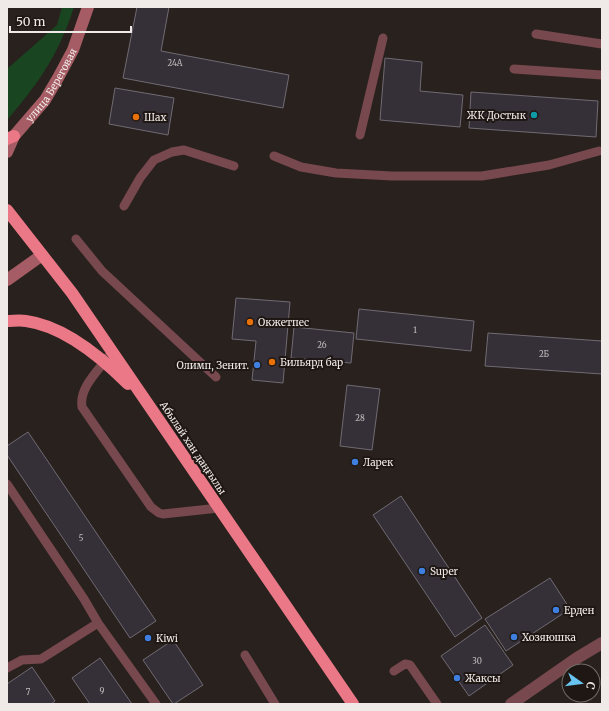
<svg xmlns="http://www.w3.org/2000/svg" width="609" height="711" viewBox="0 0 609 711" font-family="Merriweather,serif">
  <style>
    .green { fill: #194521 }
    .building { fill: #353038; stroke: #706b73 }
    .lines { fill: none; stroke-linecap: round; stroke-linejoin: round }
    .lane { stroke: #77484d; stroke-width: 9 }
    .street { stroke: #77484d; stroke-width: 12 }
    .secondary { stroke: #a65c64; stroke-width: 12 }
    .highway { stroke: #eb7886; stroke-width: 12 }
    .culture-dot { fill: #0f9aa8; stroke: #1f1713; stroke-width: 1.5 }
    .food-dot { fill: #e8710a; stroke: #1f1713; stroke-width: 1.5 }
    .shop-dot { fill: #3f7fe0; stroke: #1f1713; stroke-width: 1.5 }
    .labels { text-anchor: middle; dominant-baseline: central; stroke-width: 4; stroke-linejoin: round; paint-order: stroke }
    .number-label { font-size: 8px; fill: #c0bcbb }
    .street-label { font-size: 10px; fill: #efeae7; stroke: #1f1713 }
    .poi-label { font-size: 10px; fill: #efeae7; stroke: #1f1713; text-anchor: start }
  </style>
  <rect width="100%" height="100%" fill="#28211d"/>
  <path class="green" d="M62 7H74C59 54 39 83 7 120V69L57 25Z"/>
  <path class="building" d="M137 7H169L161 51 289 75 283 108 123 78Z
    M385 58 422 62 420 91 463 95 460 127 380 120Z
    M115 88 174 98 168 135 109 124Z
    M471 92 598 101 596 137 469 128Z
    M236 298 290 302 283 383 252 380 256 341 232 339Z
    M359 309 474 321 471 351 356 339Z
    M294 327 354 333 351 363 291 358Z
    M488 333 602 341V374L485 366Z
    M347 385 380 389 372 450 340 446Z
    M28 432 156 621 130 638 7 455V446Z
    M401 496 482 618 455 637 373 515Z
    M550 578 570 609 506 651 485 619Z
    M485 625 513 665 469 696 441 656Z
    M173 640 203 685 174 704H173L143 660Z
    M100 658 132 704H90L72 678Z
    M32 667 55 701 51 704H7V684Z"/>
  <g class="lines">
    <path class="lane" d="M536 34 602 44
      M514 69 602 75
      M360 135 383 38
      M274 156 301 167 336 173 392 176H482L549 165 599 151
      M124 206 140 178 154 160 172 152 184 150 234 166
      M76 239 102 271 216 377
      M108 357C97 372 79 388 82 407L151 507 159 513 163 514 219 508
      M7 484 84 599 98 623 156 704
      M245 655 275 704
      M7 668 22 660 41 659 98 623
      M394 671 405 664 410 665 437 704"/>
    <path class="street" d="M511 704 577 658 602 643"/>
    <g class="secondary">
      <path id="s1" d="M7 152 14 136 45 100 58 78 73 50 88 7"/>
      <path d="M7 280 42 255"/>
    </g>
    <path class="highway" d="M7 139 14 136
      M7 210 72 293 353 704
      M7 321C13 321 20 320 26 321 64 326 102 358 128 384"/>
  </g>
  <circle class="culture-dot" cx="534" cy="115" r="4"/>
  <g class="food-dot">
    <circle cx="136" cy="117" r="4"/>
    <circle cx="250" cy="322" r="4"/>
    <circle cx="272" cy="362" r="4"/>
  </g>
  <g class="shop-dot">
    <circle cx="257" cy="365" r="4"/>
    <circle cx="355" cy="462" r="4"/>
    <circle cx="422" cy="571" r="4"/>
    <circle cx="556" cy="610" r="4"/>
    <circle cx="514" cy="637" r="4"/>
    <circle cx="148" cy="638" r="4"/>
    <circle cx="457" cy="678" r="4"/>
  </g>
  <g class="labels">
    <g class="number-label">
      <text x="175" y="63">24А</text>
      <text x="415" y="330">1</text>
      <text x="322" y="345">26</text>
      <text x="544" y="354">2Б</text>
      <text x="360" y="418">28</text>
      <text x="81" y="538">5</text>
      <text x="477" y="661">30</text>
      <text x="102" y="691">9</text>
      <text x="28" y="692">7</text>
    </g>
    <g class="street-label">
      <text stroke="none"><textPath href="#s1" startOffset="81">улица Береговая</textPath></text>
      <text transform="translate(193 448) rotate(56)">Абылай хан даңғылы</text>
    </g>
    <g class="poi-label">
      <text x="526" y="115" text-anchor="end">ЖК Достык</text>
      <text x="144" y="117">Шах</text>
      <text x="258" y="322">Окжетпес</text>
      <text x="280" y="362">Бильярд бар</text>
      <text x="249" y="365" text-anchor="end">Олимп, Зенит.</text>
      <text x="363" y="462">Ларек</text>
      <text x="430" y="571">Super</text>
      <text x="564" y="610">Ерден</text>
      <text x="522" y="637">Хозяюшка</text>
      <text x="156" y="638">Kiwi</text>
      <text x="465" y="678">Жаксы</text>
    </g>
  </g>
  <rect width="609" height="711" fill="none" stroke="#efeae7" stroke-width="16"/>
  <g transform="translate(581 683) rotate(104)"><circle r="19" fill="#1f1713" stroke="#726b68"/>
  <path d="M0-3L7 15L0 10L-7 15Z" fill="#68c4f0"/>
  <text y="-6" font-size="11" font-weight="bold" text-anchor="middle" fill="#efeae7">С</text>
  </g>
  <path d="M10 26v6h121v-6" fill="none" stroke="#efeae7" stroke-width="2"/>
  <text x="16" y="26" font-size="12" fill="#efeae7" stroke="#1f1713" stroke-width="3" paint-order="stroke">50 m</text>
</svg>
